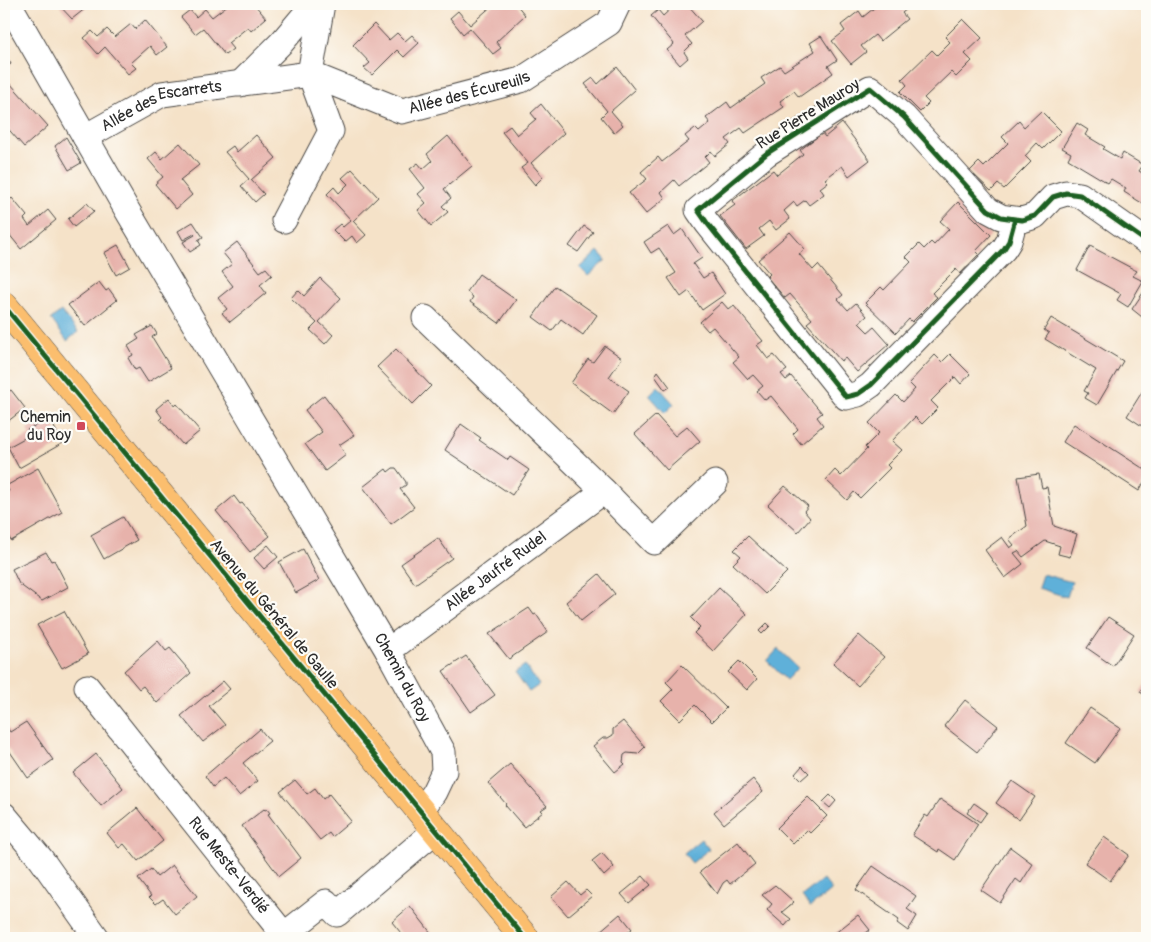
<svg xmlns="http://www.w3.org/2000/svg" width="1151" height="942" viewBox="0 0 1151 942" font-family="Pangolin,sans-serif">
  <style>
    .water { fill: #5eb0d9; stroke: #446e82 }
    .building { fill: #e7b2ab }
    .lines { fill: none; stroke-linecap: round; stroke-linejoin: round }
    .minor-casing { stroke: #494643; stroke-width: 27 }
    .major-casing { stroke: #494643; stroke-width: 29 }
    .minor { stroke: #fff; stroke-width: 25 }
    .major { stroke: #fbbe6e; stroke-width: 28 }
    .cycleway-casing { stroke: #fdfcf7; stroke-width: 8 }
    .cycleway { stroke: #1b5e20; stroke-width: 5 }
    .poi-dot { fill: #d1495b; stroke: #fdfcf7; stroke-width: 2 }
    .labels { text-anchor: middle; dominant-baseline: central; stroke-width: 4.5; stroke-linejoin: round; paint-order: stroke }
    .street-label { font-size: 16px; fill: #2b2b2b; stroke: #fdfcf7 }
    .poi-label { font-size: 16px; fill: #2b2b2b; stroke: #fdfcf7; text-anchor: end }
  </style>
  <rect width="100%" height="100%" fill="#fdfcf7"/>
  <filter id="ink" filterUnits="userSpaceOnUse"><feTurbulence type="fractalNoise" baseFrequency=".02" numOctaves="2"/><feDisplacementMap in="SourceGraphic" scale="10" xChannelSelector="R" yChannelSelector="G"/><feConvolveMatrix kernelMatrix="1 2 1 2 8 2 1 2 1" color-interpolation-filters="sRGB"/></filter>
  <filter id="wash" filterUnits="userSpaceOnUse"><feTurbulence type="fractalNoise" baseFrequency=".0096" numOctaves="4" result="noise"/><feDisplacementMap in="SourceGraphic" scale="20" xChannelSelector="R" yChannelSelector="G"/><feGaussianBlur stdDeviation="1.12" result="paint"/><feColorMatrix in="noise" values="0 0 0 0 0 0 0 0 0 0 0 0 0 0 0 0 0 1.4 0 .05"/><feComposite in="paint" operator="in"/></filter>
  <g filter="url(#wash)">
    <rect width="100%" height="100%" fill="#f5e2c8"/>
    <path class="water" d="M598 251 606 260 588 276 580 268Z
      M61 311 78 332 67 341 51 319Z
      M658 386 674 404 665 413 649 395Z
      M1042 574 1072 582 1067 597 1038 588Z
      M778 649 798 668 786 680 767 661Z
      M525 665 539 685 529 692 515 672Z
      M701 839 709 849 692 863 684 853Z
      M823 879 832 890 810 907 802 896Z"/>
    <g id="blocks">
      <path class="building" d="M58 4H91L72 19Z
        M229 4H254L266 18 251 31 248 27 228 43 233 49 225 55 203 28 195 34 181 17 190 10 196 17 205 9 212 17Z
        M494 4H516L525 15 496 42 501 48 493 54 470 28 463 34 450 18 458 11 470 25Z
        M676 4H687L702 21 685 36 692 44 684 52 688 58 680 65 667 50 674 44 651 16 658 10 663 16Z
        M879 4H913L902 13 907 19 880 41 875 35 861 46 866 52 851 64 832 41 845 31 841 25 859 11 863 17Z
        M963 19 982 38 965 54 972 61 956 77 951 72 924 98 929 103 920 112 900 92 907 85 902 79 932 50 937 55 950 42 945 37Z
        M145 20 167 47 157 55 150 46 131 63 136 68 128 74 105 47 98 54 84 38 92 31 98 37 107 29 115 37 131 24 135 29Z
        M374 24 389 40 397 33 405 41 412 35 419 43 404 57 397 50 372 75 364 68 370 63 353 45Z
        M821 36 837 60 828 66 833 73 799 97 794 91 780 101 784 107 745 133 741 128 726 139 730 144 715 156 711 151 705 157 709 162 679 186 674 180 661 192 665 198 646 214 629 193 647 179 641 172 658 157 662 162 689 141 685 136 695 128 699 132 710 123 706 118 727 102 731 108 765 84 761 78 780 66 784 71 815 51 810 43Z
        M4 52 11 64 4 68Z
        M617 67 635 90 611 111 623 125 614 133 601 117 607 111 585 84 593 78 598 84Z
        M9 82 48 126 24 147 4 124V87Z
        M541 104 564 133 531 163 543 177 535 185 521 168 528 163 502 132 510 126 517 135 536 119 531 113Z
        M1041 111 1061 131 1043 149 1037 143 1025 156 1031 162 1004 189 998 184 991 191 970 171 979 162 984 167 1008 143 1002 137 1019 121 1024 127Z
        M842 123 870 160 849 176 842 166 825 179 828 182 820 188 824 194 809 205 805 200 797 206 794 202 784 211 790 219 776 230 769 221 759 229 764 236 746 249 720 216 735 205 732 201 773 170 777 175 803 154 800 150 822 133 825 137Z
        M1077 123 1088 130 1085 135 1105 147 1103 149 1120 159 1123 153 1143 165 1139 171 1147 176V202L1145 205 1124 192 1126 188 1111 179 1108 183 1068 159 1071 153 1062 148Z
        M256 135 276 158 251 180 264 194 255 202 241 186 249 179 225 152 233 146 237 152Z
        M448 136 472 166 444 189 451 198 442 206 448 212 431 226 418 210 426 203 418 194 425 188 410 169 418 163 423 169 432 161 427 154Z
        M66 137 81 163 69 170 55 146Z
        M180 143 199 165 180 180 192 195 176 209 155 184 163 177 148 159 156 152 162 159Z
        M352 169 378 197 353 221 366 235 357 243 352 236 345 242 333 230 340 224 343 227 351 220 327 194 334 187 339 193 348 184 342 178Z
        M12 198 27 216 24 219 29 226 48 210 56 220 21 249 4 228V205Z
        M958 202 991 235 976 251 979 254 960 274 956 269 932 293 937 297 912 322 909 319 896 333 865 303 881 287 884 290 911 262 906 257 919 244 924 249 931 242 934 245 949 229 940 221Z
        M87 203 94 211 74 227 68 219Z
        M193 222 203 237 198 240 201 245 190 252 183 242 195 235 194 234 183 240 178 231Z
        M584 226 593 232 578 252 569 246Z
        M668 226 674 235 682 229 702 258 693 264 703 278 711 273 725 294 702 310 689 291 681 297 668 278 676 273 659 248 651 253 644 242Z
        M790 232 805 249 799 254 813 270 818 265 843 295 838 299 848 310 856 303 867 316 859 323 868 332 874 327 889 344 857 372 845 358 841 361 807 323 812 319 790 294 785 298 767 277 770 274 758 260Z
        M237 242 260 272 266 268 272 275 260 285 266 293 230 322 222 313 227 309 218 298 233 286 222 272 232 264 223 253Z
        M118 245 130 267 116 275 104 253Z
        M1090 246 1137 271 1133 276 1143 281 1128 307 1117 300 1121 294 1077 270Z
        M479 274 516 300 499 323 470 302 473 297 467 292Z
        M320 278 341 298 319 322 333 335 325 344 310 330 317 323 291 298 298 290 304 296Z
        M99 282 106 291 109 289 117 300 85 326 68 305Z
        M555 286 597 315 583 335 561 319 552 331 533 317Z
        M1147 287V310L1142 317 1132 309Z
        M722 302 729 310 734 306 763 341 757 345 768 359 774 355 787 370 781 374 786 380 791 376 822 413 817 417 823 425 801 444 793 434 798 429 771 396 765 400 757 391 763 386 753 375 748 379 733 362 739 357 713 327 708 331 700 322Z
        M1051 318 1123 361 1097 405 1085 398 1088 393 1084 391 1096 370 1045 339 1049 333 1044 330Z
        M152 326 157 334 152 337 171 368 148 382 139 368 135 370 128 358 133 355 128 346 139 339 136 335Z
        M605 346 622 358 609 377 629 391 613 414 571 383 588 359 593 362Z
        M396 349 431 386 413 404 377 367Z
        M950 354 970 374 961 384 955 377 931 401 938 408 922 424 915 417 892 441 902 450 887 465 890 468 860 498 854 492 847 500 826 480 835 470 841 476 867 449 865 447 879 433 869 423 896 395 903 402 915 389 909 383 935 355 942 362Z
        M658 371 670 387 665 390 655 376Z
        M1147 384V424L1145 428 1127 416Z
        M11 390 25 408 7 422 4 417V395Z
        M324 395 354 435 339 445 346 455 325 471 305 444 322 432 305 410Z
        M169 398 175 406 177 404 200 431 183 445 160 419 162 417 156 409Z
        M656 415 675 436 687 426 700 441 667 470 635 434Z
        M49 418 63 443 19 468 8 447 30 435 27 430Z
        M461 424 481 438 479 440 508 460 510 457 529 470 512 495 445 450Z
        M1074 424 1147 471V477L1139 491 1063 442Z
        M38 468 62 512 11 541 4 528V494L9 491 6 486Z
        M393 468H396L406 482V485L400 489 414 507 391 524 363 487 386 469 388 472Z
        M1039 474 1042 488 1047 487 1054 526 1077 534 1070 557 1058 554 1060 546 1045 541 1023 557 1018 551 1014 553 1023 564 1005 578 985 550 1002 537 1010 548 1014 545 1009 539 1027 526 1018 477Z
        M785 486 808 506 804 511 810 518 798 532 768 505Z
        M234 496 240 504 242 503 270 536 250 552 216 511Z
        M123 517 137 540 104 559 91 535Z
        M748 536 787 572 765 594 733 564 741 556 734 550Z
        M438 538 452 558 415 584 401 564Z
        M268 545 278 557 264 569 254 558Z
        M303 549 319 580 296 593 279 562Z
        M46 552 51 561 54 560 68 587 42 601 19 584 12 569Z
        M599 574 615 594 581 621 566 602Z
        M719 588 747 614 713 651 694 633 700 627 691 618Z
        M529 608 534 615 536 614 548 632 509 659 489 634Z
        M64 611 88 654 62 668 37 625Z
        M1108 617 1134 634 1113 666 1087 648Z
        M767 623 770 626 762 634 759 631Z
        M859 635 884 657 858 686 833 663Z
        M158 641 166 651 170 648 191 673 157 703 143 686 139 689 124 671Z
        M466 656 495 695 471 712 443 671Z
        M739 661 757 679 747 690 728 672Z
        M682 665 726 708 712 722 695 705 680 720 661 701 673 689 666 682Z
        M223 681 230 689 209 706 225 725 203 742 181 716Z
        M1147 682V696L1140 692Z
        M965 700 998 726 977 752 944 726Z
        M1090 708 1120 728 1095 763 1066 743Z
        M623 721 645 747 638 754 627 753 624 755 623 762 625 764 615 772 593 746 603 738H608L613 735V729Z
        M26 722 53 760 28 778 4 743V728L6 726 10 732Z
        M260 729 270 741 243 763 258 781 239 796 224 778 213 787 205 776Z
        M96 754 123 788 101 806 73 773Z
        M510 764 547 806 541 810 543 812 524 827 505 805 506 804 488 783Z
        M802 766 809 773 801 780 795 774Z
        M753 779 763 792 724 824 714 812Z
        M295 780 307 794 315 788 323 799 329 794 351 821 332 837 329 833 320 840 280 792Z
        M1012 781 1035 797 1019 820 996 803Z
        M830 795 836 801 830 808 823 802Z
        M808 797 827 816 810 833 807 830 793 844 777 828Z
        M940 799 978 824 955 860 939 849 938 852 912 835 925 815 928 817Z
        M974 803 987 812 980 822 967 813Z
        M137 808 163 841 138 861 124 844 119 848 107 833Z
        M264 809 265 810 267 809 270 813 268 814 301 858 279 876 242 826Z
        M1104 837 1129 855 1110 881 1085 863Z
        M738 842 755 864 730 884 727 880 723 883 717 894 700 872Z
        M1010 847 1033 864 1021 883 1016 879 1000 903 981 890Z
        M602 853 614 867 604 876 592 861Z
        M172 865 197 896 175 914 163 899 156 904 149 897 151 896 138 879 151 869 157 877Z
        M873 866 916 896 907 909 917 916 908 931 897 923 899 920 856 890Z
        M643 876 651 885 629 903 621 894Z
        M568 882 580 895 586 890 592 896 568 916 551 897Z
        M775 885 794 902 782 912 791 919 785 926 767 910 772 904 762 895Z
        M410 906 435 938H405L392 922Z
        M620 914 632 929 623 936 624 938H592Z
        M858 915 870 930 863 935 866 938H829Z"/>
    </g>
  </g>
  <g filter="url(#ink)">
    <use href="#blocks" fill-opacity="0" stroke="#494643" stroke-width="1"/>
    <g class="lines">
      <g class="minor-casing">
        <g id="minor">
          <path id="s1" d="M9 4 127 210 388 651 443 752 444 771 434 792 421 811"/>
          <path d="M240 84 282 42 314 4"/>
          <path id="s2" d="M85 137 162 94 310 74 322 4"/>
          <path d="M1015 219 1009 241 1004 249 871 385 858 394 846 397 707 223 698 210 766 154 870 88 904 117 988 210 1001 217 1022 220 1035 216 1053 197 1066 193 1080 195 1147 242"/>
          <path id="s3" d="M284 220 331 131 310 74 402 111 521 80 609 23 618 4"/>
          <path d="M604 491 654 542 715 483"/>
          <path id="s4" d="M388 651 604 491 425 318"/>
          <path id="s5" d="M87 687 284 935 326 902 337 914 436 830"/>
          <path d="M4 815 41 859 97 938"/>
        </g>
      </g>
      <g class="major-casing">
        <path id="major" d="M4 306 525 938"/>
      </g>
      <use href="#minor" class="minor"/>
      <use href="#major" class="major"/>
      <g class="cycleway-casing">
        <path id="cycleway" d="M1015 219 1009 241 1004 249 871 385 858 394 846 397 707 223 698 210 766 154 870 88 904 117 988 210 1001 217 1022 220 1035 216 1053 197 1066 193 1080 195 1147 242
          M4 306 525 938"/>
      </g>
      <use href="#cycleway" class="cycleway"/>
    </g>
  </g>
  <rect class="poi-dot" x="76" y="421" width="10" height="10" rx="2.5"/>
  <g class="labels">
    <g class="street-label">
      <text stroke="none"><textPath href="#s3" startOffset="330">Allée des Écureuils</textPath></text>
      <text stroke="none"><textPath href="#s2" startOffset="84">Allée des Escarrets</textPath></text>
      <text transform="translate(808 114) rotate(-32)">Rue Pierre Mauroy</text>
      <text stroke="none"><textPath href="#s4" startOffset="134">Allée Jaufré Rudel</textPath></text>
      <text transform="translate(274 614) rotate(50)">Avenue du Général de Gaulle</text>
      <text stroke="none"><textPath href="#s1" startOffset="780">Chemin du Roy</textPath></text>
      <text stroke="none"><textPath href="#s5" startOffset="228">Rue Meste-Verdié</textPath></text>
    </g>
    <g class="poi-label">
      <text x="71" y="417">Chemin<tspan x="71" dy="18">du Roy</tspan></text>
    </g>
  </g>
  <rect width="1151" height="942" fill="none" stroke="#fdfcf7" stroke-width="20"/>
</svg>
